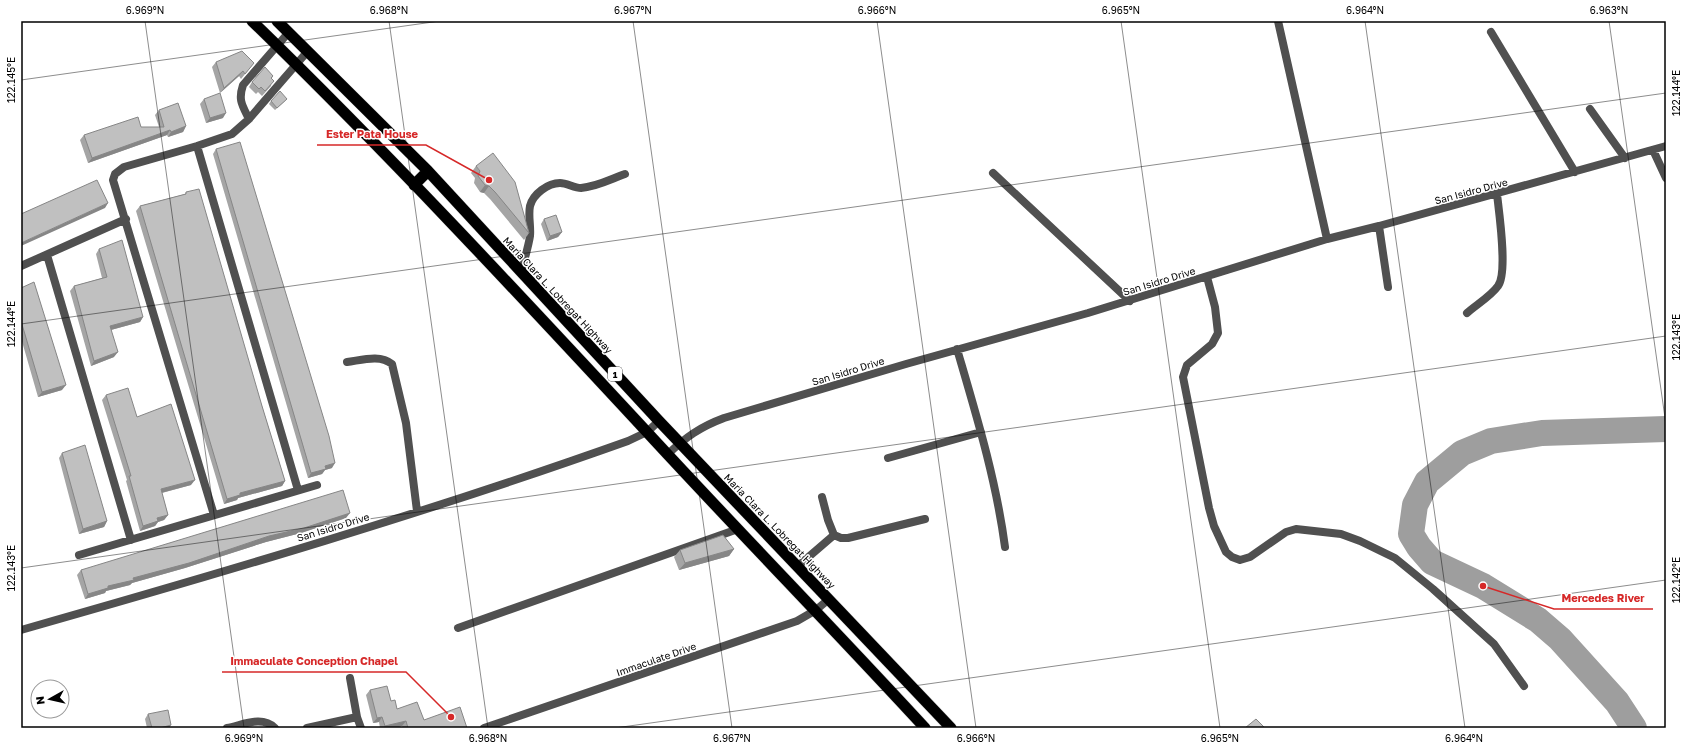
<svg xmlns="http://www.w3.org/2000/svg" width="1687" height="749" viewBox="0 0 1687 749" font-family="'Golos Text',sans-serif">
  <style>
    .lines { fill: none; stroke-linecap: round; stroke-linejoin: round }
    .river { stroke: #9e9e9e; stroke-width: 26 }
    .trunk-casing { stroke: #dbdbdb; stroke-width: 12 }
    .minor { stroke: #505050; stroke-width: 8 }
    .trunk { stroke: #000; stroke-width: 11 }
    .wall { fill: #a5a5a5 }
    .shaded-wall { fill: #868686 }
    .building { fill: #c0c0c0; stroke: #868686 }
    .ticks { fill: none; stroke: #000; stroke-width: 1; stroke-opacity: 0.45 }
    .labels { text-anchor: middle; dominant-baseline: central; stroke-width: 3; stroke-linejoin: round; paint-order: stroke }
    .shield { fill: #fff; stroke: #4c4c4c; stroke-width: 1 }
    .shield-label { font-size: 9px; font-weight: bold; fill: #000 }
    .street-label { font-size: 10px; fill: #000; stroke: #fff }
    .leader { fill: none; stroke: #d62828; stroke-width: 1.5 }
    .callout-dot { fill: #d62828; stroke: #fff; stroke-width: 1.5 }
    .callout-label { font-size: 11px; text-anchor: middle; font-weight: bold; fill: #d62828; stroke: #fff; stroke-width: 3; stroke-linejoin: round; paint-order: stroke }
    .neatline { fill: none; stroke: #000; stroke-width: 1.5 }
    .ticks-label { font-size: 10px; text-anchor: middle; fill: #000 }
  </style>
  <rect width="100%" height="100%" fill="#fff"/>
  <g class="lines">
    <path class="river" d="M1634 728 1617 702 1560 639 1538 620 1483 586 1432 562 1419 547 1411 534 1415 505 1427 482 1462 453 1491 441 1542 433 1666 429"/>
    <g class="trunk-casing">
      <path id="trunk" d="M252 21C388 153 517 292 646 431 738 531 833 628 925 728
        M277 21 428 171 659 421 951 728
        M414 185 428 171"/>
    </g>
    <path class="minor" d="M1278 21 1327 239
      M1491 32 1575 172
      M1590 109 1625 158
      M249 119C242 105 238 100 243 85L289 32
      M197 146 298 490
      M1653 150 1666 178
      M993 173 1130 301
      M1379 226 1388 287
      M47 255 131 540
      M21 266 126 219
      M521 272C524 260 528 249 530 236 531 226 528 216 530 206 533 194 548 183 560 183 567 183 574 188 581 188 596 187 611 179 625 174
      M1207 277 1215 307 1218 333 1212 344 1187 365 1183 377 1209 508 1214 526 1226 552 1232 557 1240 560 1250 557 1286 532 1296 529 1341 534 1360 541 1395 558 1433 589 1494 644 1524 686
      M1467 313C1476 305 1491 296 1498 286 1508 273 1499 212 1497 194
      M957 349C976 414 996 479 1005 547
      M347 362C362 360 380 354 392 364L406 423 417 511
      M668 454C686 437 700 427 724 418L906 364 1088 313 1327 239 1379 226 1666 146
      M888 458 981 432
      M822 497 828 520 834 535
      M214 515 113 180 115 174 124 167 197 146 232 134 249 119 307 52
      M79 555 317 485
      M798 566 834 535 841 538H848L925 519
      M458 628 738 529
      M21 630C225 572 429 512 628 441L647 432 659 421
      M350 678 357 717
      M227 728C243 725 262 715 275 728
      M307 728 357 717 361 728
      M484 728 797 621 816 610 829 599"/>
    <use href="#trunk" class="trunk"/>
  </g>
  <path class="wall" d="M216 62 254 63 241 79 239 76 220 93 212 67Z
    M273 76 272 78 271 86 262 96 258 92 256 94 249 87 252 82Z
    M204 99 223 118 206 123 200 104Z
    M271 101H285L275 110 269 104Z
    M159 110 186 126 183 132 168 137 167 135 88 163 80 140 84 135 159 127 155 115Z
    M216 149 332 468 325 470 322 474 308 478 213 154Z
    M476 166 529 233 524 240 490 199 484 193 480 192 474 183 475 178 471 173Z
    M186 192 262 406 285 481 282 486 238 498 237 500 224 504 136 211 140 206 185 194Z
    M544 219 562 232 558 237 547 241 541 224Z
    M99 249 143 317 140 322 111 330 114 357 91 366 70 291 74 286 102 278 96 254Z
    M21 288 62 390 38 397 21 338Z
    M106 395 137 417 191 485 162 493 168 515 164 520 158 522 155 526 140 531 126 481 127 480 102 400Z
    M62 453 107 521 104 527 79 534 59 458Z
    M346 518 301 533 266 542 185 568 132 583 130 585 106 591 105 593 85 599 77 575 81 570Z
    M734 549 729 556 679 570 674 557 680 550Z
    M370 690 391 701 397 709 424 720 467 728H403L402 726 395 728H380L379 722 373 723 366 695Z
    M148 714 169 728H147L145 719Z"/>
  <path class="shaded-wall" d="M243 71 239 76 220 93 224 88Z
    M226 113 223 118 206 123 210 118Z
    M186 126 183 132 168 137 171 132Z
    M170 130 167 135 88 163 92 158Z
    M485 185 489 186 484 193 480 192Z
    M108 203 105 208 21 246V243Z
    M562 232 558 237 547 241 550 236Z
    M143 317 140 322 107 331 110 326Z
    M118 352 114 357 91 366 94 361Z
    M66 385 62 390 38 397 42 392Z
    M335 463 332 468 325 470 322 474 308 478 311 473 325 466Z
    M195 480 191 485 157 494 161 489Z
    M285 481 282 486 238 498 237 500 224 504 227 499 240 493Z
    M350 513 346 518 301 533 266 542 185 568 132 583 130 585 106 591 105 593 85 599 88 594 108 586 269 536Z
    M168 515 164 520 158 522 155 526 140 531 143 526 157 518Z
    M107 521 104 527 79 534 83 529Z
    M734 549 729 556 679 570 685 563Z
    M382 717 379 722 373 723 377 718Z
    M406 721 402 726 395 728H383L385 726Z
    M171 725 169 728H160Z"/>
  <path class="building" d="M242 51 254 63 245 74 243 71 224 88 216 62Z
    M265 67 273 76 271 78 274 81 265 91 261 87 259 89 252 82Z
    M280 91 287 99 277 108 271 101Z
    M220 93 226 113 210 118 204 99Z
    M178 103 186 126 171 132 170 130 92 158 84 135 138 117 141 127H164L159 110Z
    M240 142 329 436 335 463 325 466 326 469 311 473 216 149Z
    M493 153 515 182 529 233 495 192 489 186 485 185 478 176 480 171 476 166Z
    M97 180 108 203 21 243V214Z
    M199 189 262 406 285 481 240 493V495L227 499 140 206 186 194V192Z
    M556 215 562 232 550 236 544 219Z
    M122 240 143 317 110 326 118 352 94 361 74 286 107 277 99 249Z
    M34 282 66 385 42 392 21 321V288Z
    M128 388 137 417 171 404 195 480 161 489 168 515 157 518 158 521 143 526 129 476H131L106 395Z
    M85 445 107 521 83 529 62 453Z
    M343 490 350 513 304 528 269 536 189 563 133 578 134 580 108 586V588L88 594 81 570Z
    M723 535 734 549 685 563 680 550Z
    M387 686 391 701 395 700 397 709 417 702 424 720 460 707 467 728H408L406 721 385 726 382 717 377 718 370 690Z
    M168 710 171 725 160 728H152L148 714Z
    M1256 719 1265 728H1245Z"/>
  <path class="ticks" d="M145 21 244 728M389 21 488 728M633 21 732 728M877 21 976 728M1121 21 1220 728M1365 21 1465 728M1609 21 1666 425M21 80 440 21M21 324 1666 93M21 568 1666 336M615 728 1666 580"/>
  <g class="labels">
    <rect class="shield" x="608" y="367" width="14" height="14" rx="3"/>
    <g class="shield-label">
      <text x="615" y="374">1</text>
    </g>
    <g class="street-label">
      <text transform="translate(1471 191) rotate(-15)">San Isidro Drive</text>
      <text transform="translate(1159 281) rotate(-17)">San Isidro Drive</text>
      <text transform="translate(558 295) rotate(47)">Maria Clara L. Lobregat Highway</text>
      <text transform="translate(848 371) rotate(-17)">San Isidro Drive</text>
      <text transform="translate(333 527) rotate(-17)">San Isidro Drive</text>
      <text transform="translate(780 531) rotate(46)">Maria Clara L. Lobregat Highway</text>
      <text transform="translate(656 659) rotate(-19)">Immaculate Drive</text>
    </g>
  </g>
  <path class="leader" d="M489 180L426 145H317M1483 586L1554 609H1653M451 717L406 672H222"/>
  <g class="callout-dot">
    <circle cx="489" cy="180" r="4"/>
    <circle cx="1483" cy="586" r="4"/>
    <circle cx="451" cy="717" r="4"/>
  </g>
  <g class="callout-label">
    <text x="372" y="138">Ester Pata House</text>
    <text x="1603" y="602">Mercedes River</text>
    <text x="314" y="665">Immaculate Conception Chapel</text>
  </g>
  <rect width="1687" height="749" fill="none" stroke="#ffffff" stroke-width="44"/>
  <g transform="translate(50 699) rotate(262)"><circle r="19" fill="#ffffff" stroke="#999999"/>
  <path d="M0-3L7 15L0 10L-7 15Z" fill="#000000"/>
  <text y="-6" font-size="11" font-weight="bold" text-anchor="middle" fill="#000000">N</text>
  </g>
  <rect x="22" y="22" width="1643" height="705" class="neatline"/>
  <g class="ticks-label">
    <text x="145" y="14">6.969°N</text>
    <text x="389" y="14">6.968°N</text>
    <text x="633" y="14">6.967°N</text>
    <text x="877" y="14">6.966°N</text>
    <text x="1121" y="14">6.965°N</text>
    <text x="1365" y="14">6.964°N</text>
    <text x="1609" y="14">6.963°N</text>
    <text transform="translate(11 80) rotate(-90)" y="4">122.145°E</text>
    <text transform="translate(1676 93) rotate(-90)" y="4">122.144°E</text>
    <text transform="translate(11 324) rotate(-90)" y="4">122.144°E</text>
    <text transform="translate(1676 337) rotate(-90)" y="4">122.143°E</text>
    <text transform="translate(11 568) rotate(-90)" y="4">122.143°E</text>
    <text transform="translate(1676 580) rotate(-90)" y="4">122.142°E</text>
    <text x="244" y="742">6.969°N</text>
    <text x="488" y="742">6.968°N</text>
    <text x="732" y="742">6.967°N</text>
    <text x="976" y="742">6.966°N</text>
    <text x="1220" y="742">6.965°N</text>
    <text x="1464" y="742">6.964°N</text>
  </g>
</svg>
